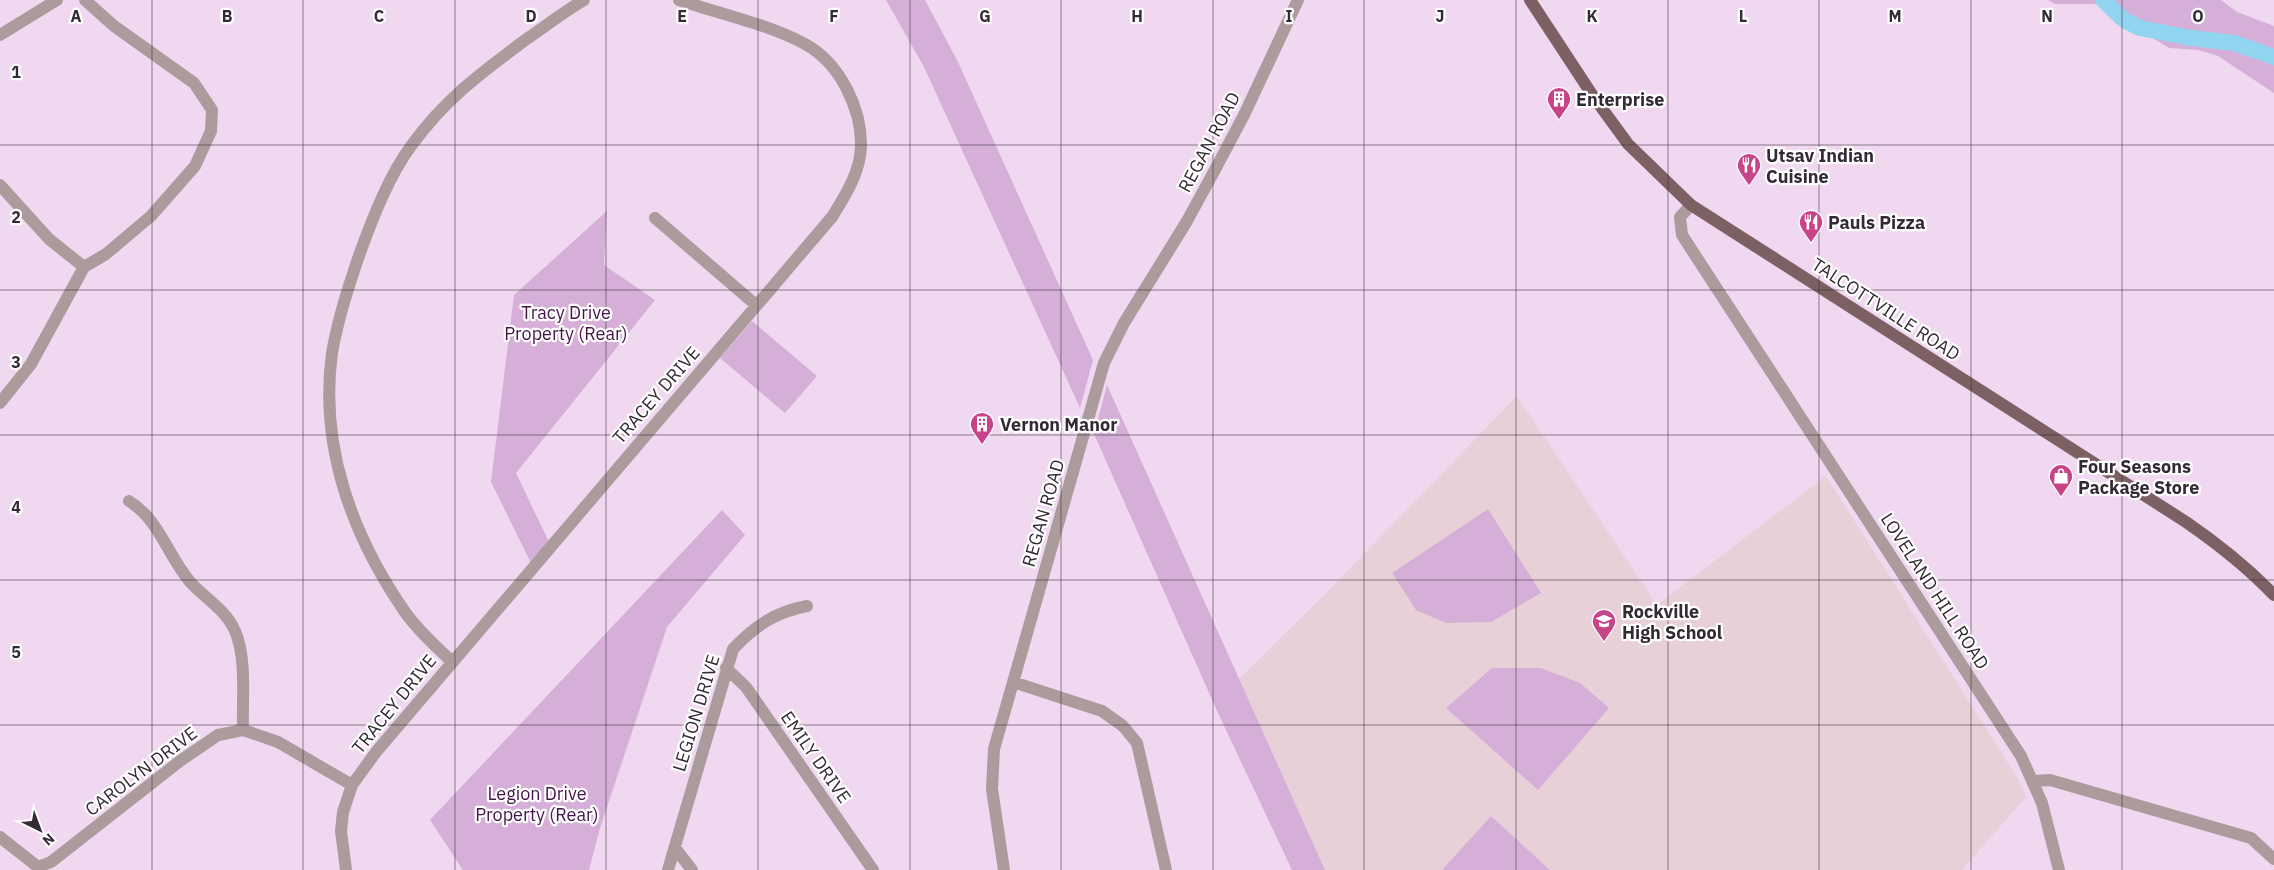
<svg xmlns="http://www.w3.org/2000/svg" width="2274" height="870" viewBox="0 0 2274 870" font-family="'IBM Plex Sans',sans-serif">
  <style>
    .education { fill: #e8d0d9 }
    .green { fill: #d5afd7 }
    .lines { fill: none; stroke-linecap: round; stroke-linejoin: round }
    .river { stroke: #92d5f1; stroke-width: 16 }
    .minor { stroke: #ab9b9d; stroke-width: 12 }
    .major { stroke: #7c6064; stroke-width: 12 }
    .grid { fill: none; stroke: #332a34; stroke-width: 1; stroke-opacity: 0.55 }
    .labels { text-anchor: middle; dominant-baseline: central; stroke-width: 4.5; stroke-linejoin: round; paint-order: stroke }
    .poi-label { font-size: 18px; font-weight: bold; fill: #332a34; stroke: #fff; text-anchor: start }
    .street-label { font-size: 18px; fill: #332a34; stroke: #fff }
    .park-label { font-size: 18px; fill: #451249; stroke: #fff }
    .grid-label { font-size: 16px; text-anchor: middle; font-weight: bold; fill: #332a34; stroke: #fff; stroke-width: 4.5; stroke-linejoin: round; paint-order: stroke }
  </style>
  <rect width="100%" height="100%" fill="#f0d8f1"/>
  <path class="education" d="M1517 396 1657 605 1826 476 2018 779 2026 797 1962 870H1325L1239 679 1325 594Z"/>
  <path class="green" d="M886 0H925L958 62 1093 360 1080 408 924 67Z
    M2048 0H2221L2237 12 2274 26V93L2218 56 2199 50 2169 48 2097 4H2055Z
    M607 211 604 265 655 300 516 473 550 544 532 565 491 482 514 295Z
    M752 321 817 376 785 413 720 358Z
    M1107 385 1325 870H1292L1218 713 1094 434Z
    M1488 509 1541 593 1491 622 1446 623 1416 610 1392 573Z
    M722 510 745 535 667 627 600 828 589 870H463L430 820Z
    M1492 668H1541L1580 683 1609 708 1538 790 1446 708Z
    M1491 816 1550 870H1442Z"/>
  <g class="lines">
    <path class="river" d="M2103 0 2124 20 2140 28 2191 38 2234 43 2274 57"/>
    <path class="minor" d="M0 35 57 0
      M0 185 49 239 84 267
      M1691 205 1680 217 1682 235 2021 756 2042 803 2059 870
      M655 218 756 305
      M0 403 31 364 84 267 106 254 151 216 195 166 211 131 212 110 194 83 114 26 85 0
      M129 501C160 520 168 557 191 583 206 599 226 610 235 631 247 658 242 701 243 730
      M452 662C436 646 418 631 405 612 353 537 319 447 332 353 338 318 349 284 361 250 374 215 389 176 411 146 446 98 482 72 528 38 547 25 565 11 584 0
      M726 668 746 687 873 870
      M1013 682 1102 711 1123 726 1137 743 1166 870
      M2034 781 2050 780 2251 838 2274 859
      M0 837 38 867 51 862 180 761 218 735 243 730 278 742 352 785
      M675 848 692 870
      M346 870 341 831 343 812 352 785 376 752 832 217C845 196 860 173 861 147 862 109 840 63 805 44 768 24 720 14 679 0
      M668 870 733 649C755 626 775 612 807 606
      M1004 870 992 789 994 749 1104 363 1124 323 1187 221 1217 166 1244 115 1298 0"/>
    <path class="major" d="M1530 0 1593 96 1628 144 1691 205 2186 522C2218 544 2247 567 2274 595"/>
  </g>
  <path class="grid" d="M152 0V870M303 0V870M455 0V870M606 0V870M758 0V870M910 0V870M1061 0V870M1213 0V870M1364 0V870M1516 0V870M1668 0V870M1819 0V870M1971 0V870M2122 0V870M0 145H2274M0 290H2274M0 435H2274M0 580H2274M0 725H2274"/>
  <defs>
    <g id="building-pin" transform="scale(1.25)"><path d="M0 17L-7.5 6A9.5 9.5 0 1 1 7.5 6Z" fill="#c84489" stroke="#fff"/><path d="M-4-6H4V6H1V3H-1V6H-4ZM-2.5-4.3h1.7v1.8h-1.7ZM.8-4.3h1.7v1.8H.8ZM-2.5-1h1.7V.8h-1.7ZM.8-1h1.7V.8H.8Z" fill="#fff"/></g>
    <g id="restaurant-pin" transform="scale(1.25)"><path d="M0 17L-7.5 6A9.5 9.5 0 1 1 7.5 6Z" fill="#c84489" stroke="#fff"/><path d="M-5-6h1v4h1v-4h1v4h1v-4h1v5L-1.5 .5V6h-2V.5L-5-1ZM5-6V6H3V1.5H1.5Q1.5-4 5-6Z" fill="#fff"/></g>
    <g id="shop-pin" transform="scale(1.25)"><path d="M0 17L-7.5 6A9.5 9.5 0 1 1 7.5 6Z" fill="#c84489" stroke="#fff"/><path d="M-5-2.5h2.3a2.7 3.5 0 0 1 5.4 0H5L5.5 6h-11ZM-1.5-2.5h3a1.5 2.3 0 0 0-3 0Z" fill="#fff"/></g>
    <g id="school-pin" transform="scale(1.25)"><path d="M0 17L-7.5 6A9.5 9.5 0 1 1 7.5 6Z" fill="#c84489" stroke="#fff"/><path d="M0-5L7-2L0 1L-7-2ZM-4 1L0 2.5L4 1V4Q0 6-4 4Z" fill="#fff"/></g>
  </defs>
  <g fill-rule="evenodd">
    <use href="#building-pin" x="1559" y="99"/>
    <use href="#restaurant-pin" x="1749" y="165"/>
    <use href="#restaurant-pin" x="1811" y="222"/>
    <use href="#building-pin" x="982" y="424"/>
    <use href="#shop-pin" x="2061" y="476"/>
    <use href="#school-pin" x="1604" y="621"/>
  </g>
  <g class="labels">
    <g class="poi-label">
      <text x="1576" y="99">Enterprise</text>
      <text x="1766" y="155">Utsav Indian<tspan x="1766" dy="21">Cuisine</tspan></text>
      <text x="1828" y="222">Pauls Pizza</text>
      <text x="1000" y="424">Vernon Manor</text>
      <text x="2078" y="466">Four Seasons<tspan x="2078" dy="21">Package Store</tspan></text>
      <text x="1622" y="611">Rockville<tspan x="1622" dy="21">High School</tspan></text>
    </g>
    <g class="street-label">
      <text transform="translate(1209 142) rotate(-62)">REGAN ROAD</text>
      <text transform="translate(1886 309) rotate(33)">TALCOTTVILLE ROAD</text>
      <text transform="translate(656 395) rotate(-49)">TRACEY DRIVE</text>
      <text transform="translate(1043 513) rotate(-74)">REGAN ROAD</text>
      <text transform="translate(1935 591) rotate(57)">LOVELAND HILL ROAD</text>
      <text transform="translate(394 704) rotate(-51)">TRACEY DRIVE</text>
      <text transform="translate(696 713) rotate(-73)">LEGION DRIVE</text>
      <text transform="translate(816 757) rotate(55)">EMILY DRIVE</text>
      <text transform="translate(141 771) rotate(-37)">CAROLYN DRIVE</text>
    </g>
    <g class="park-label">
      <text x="566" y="312">Tracy Drive<tspan x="566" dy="21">Property (Rear)</tspan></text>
      <text x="537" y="793">Legion Drive<tspan x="537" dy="21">Property (Rear)</tspan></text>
    </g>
  </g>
  <g class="grid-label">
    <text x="76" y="22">A</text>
    <text x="227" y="22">B</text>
    <text x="379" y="22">C</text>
    <text x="531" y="22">D</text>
    <text x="682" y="22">E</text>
    <text x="834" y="22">F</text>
    <text x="985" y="22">G</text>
    <text x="1137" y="22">H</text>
    <text x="1289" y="22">I</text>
    <text x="1440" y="22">J</text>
    <text x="1592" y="22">K</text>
    <text x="1743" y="22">L</text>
    <text x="1895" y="22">M</text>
    <text x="2047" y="22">N</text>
    <text x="2198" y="22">O</text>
    <text x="16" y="78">1</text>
    <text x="16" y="223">2</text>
    <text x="16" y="368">3</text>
    <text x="16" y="513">4</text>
    <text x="16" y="658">5</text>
  </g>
  <g transform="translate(40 830) rotate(138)" stroke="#ffffff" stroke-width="4" paint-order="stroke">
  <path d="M0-4L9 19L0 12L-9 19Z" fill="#332a34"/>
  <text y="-8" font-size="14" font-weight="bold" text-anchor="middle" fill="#332a34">N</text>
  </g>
</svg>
